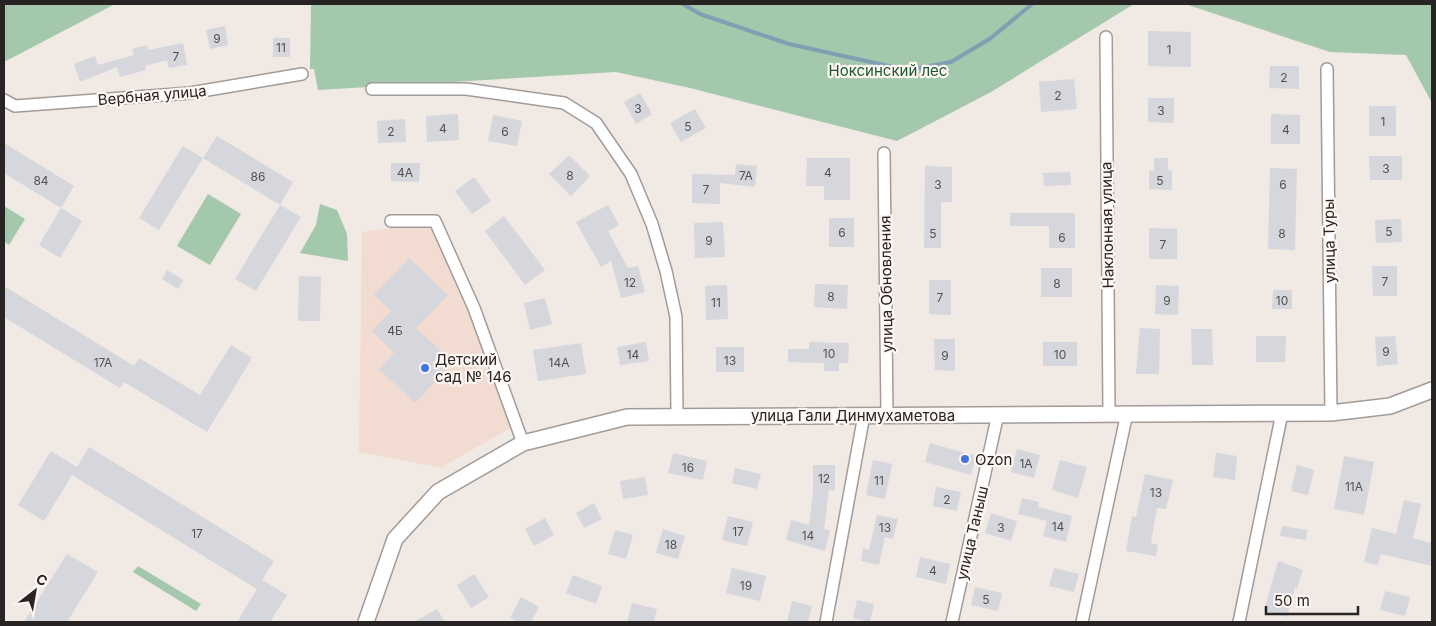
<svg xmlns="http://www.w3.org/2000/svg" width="1436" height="626" viewBox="0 0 1436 626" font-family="Inter,sans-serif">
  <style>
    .education { fill: #f2dbd0 }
    .green { fill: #a4c8ab }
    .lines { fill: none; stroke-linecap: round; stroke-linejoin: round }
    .stream { stroke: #819eb2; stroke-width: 4 }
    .building { fill: #d6d6dd }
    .street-casing { stroke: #a29b97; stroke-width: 14 }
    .secondary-casing { stroke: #a29b97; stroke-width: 18 }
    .street { stroke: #fff; stroke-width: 11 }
    .secondary { stroke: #fff; stroke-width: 15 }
    .poi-dot { fill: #4174e5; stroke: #fef6f2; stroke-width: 2 }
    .labels { text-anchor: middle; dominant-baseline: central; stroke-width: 4.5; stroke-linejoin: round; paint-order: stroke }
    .number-label { font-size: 12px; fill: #535052 }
    .park-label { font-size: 15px; fill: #1b582f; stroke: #fef6f2 }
    .street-label { font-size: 15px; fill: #272423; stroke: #fef6f2 }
    .poi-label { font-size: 15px; fill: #272423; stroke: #fef6f2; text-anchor: start }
  </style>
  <rect width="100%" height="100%" fill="#f0e9e4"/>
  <path class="education" d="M428 223 457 277 512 427 447 464 443 468 359 452 362 232Z"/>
  <path class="green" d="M4 4H115L4 62Z
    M311 4H1134L991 92 897 141 690 88 616 72 318 90 314 69H310Z
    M1185 4H1432V103L1406 55 1330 52Z
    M208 194 241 214 210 265 177 246Z
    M320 204 337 210 347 234 348 261 300 253 316 225Z
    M4 206 25 219 9 245 4 241Z
    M138 566 201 604 196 611 133 572Z"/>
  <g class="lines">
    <path class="stream" d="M683 4 700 14 789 44 907 70 951 62 991 38 1032 4"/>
  </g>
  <path class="building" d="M225 26 228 45 210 49 206 30Z
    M1148 31 1191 32V67L1148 66Z
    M273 38H290V57H273Z
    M183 43 187 65 169 68 167 60 145 66 146 70 120 77 117 67 80 82 74 64 95 56 98 65 134 55 132 49 147 45 148 50Z
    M1270 66H1299V89L1269 88Z
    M1074 79 1077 109 1041 112 1039 82Z
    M640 93 652 114 636 124 624 102Z
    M1148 98H1174V123L1148 122Z
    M1369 106H1396V136H1369Z
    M695 109 706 128 681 142 670 123Z
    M458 114 459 140 427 142 426 116Z
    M1271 114 1300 115V144H1271Z
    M493 115 522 121 517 146 488 141Z
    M405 119 406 142 378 143 377 121Z
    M217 136 293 182 280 205 203 158Z
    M4 143 74 186 61 208 4 173Z
    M183 146 203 158 159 230 139 218Z
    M569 155 590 176 571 196 549 174Z
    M1369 156H1402V180H1370Z
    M807 158H850V200H824V186H806Z
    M1154 158H1168V170L1172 171V190L1149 189V171H1154Z
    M391 163H420L419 182 391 181Z
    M736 164 757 166 755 187 720 183V204L692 203V174L735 175Z
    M925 166 952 167V202H941V248H924Z
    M1270 168 1297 169 1295 250 1268 249Z
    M1070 172 1071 185 1044 186 1043 173Z
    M474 177 491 201 472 214 455 191Z
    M280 205 301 217 256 291 235 279Z
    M608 205 619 225 608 231 628 268 638 266 645 292 621 298 611 261 601 267 576 222Z
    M61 208 82 221 60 258 39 245Z
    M1010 213H1075V248H1049V226H1010Z
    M504 216 545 270 525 285 485 231Z
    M829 218H854V247H829Z
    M1401 219 1402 242 1376 243 1375 220Z
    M723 222 725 257 695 258 694 223Z
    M1149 228 1177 229V259H1149Z
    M409 258 448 295 416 328 453 362 415 403 379 369 394 353 372 331 391 311 374 295Z
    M1372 266H1397V296H1373Z
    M1041 268H1072V297H1041Z
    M167 270 183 280 178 289 162 279Z
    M299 276 321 277 320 321H298Z
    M929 280H951V315L929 314Z
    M815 284 848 285 847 309 814 307Z
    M727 285 728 319 706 320 705 286Z
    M1156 285 1179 286 1178 315 1155 314Z
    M4 286 134 366 139 358 200 395 231 345 252 358 207 432 124 382 120 388 4 317Z
    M1273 290H1292V309H1272Z
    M545 298 552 324 530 330 524 303Z
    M1140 328 1160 329 1159 374H1136Z
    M1191 329H1212L1213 365H1192Z
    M1256 336H1286L1285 362H1256Z
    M1395 336 1398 364 1377 366 1375 337Z
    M934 339H955V371L935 370Z
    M646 342 649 361 620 365 617 347Z
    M809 342 849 343 848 363H839V371H824V363L788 362V349H809Z
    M1043 342H1077V366H1043Z
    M581 343 586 374 538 381 533 350Z
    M716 347H744V372H716Z
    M930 443 976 456 971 475 925 462Z
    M89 447 274 561 262 580 287 595 270 622H237L257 589 72 475 44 521 18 505 51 451 77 467Z
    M1017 449 1040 455 1034 478 1011 472Z
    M673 453 707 461 703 480 668 473Z
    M1216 453 1237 456 1235 480 1213 477Z
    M1344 456 1374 462 1364 515 1334 509Z
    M873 460 892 464 885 499 866 495Z
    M1060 460 1087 467 1078 498 1052 490Z
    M813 465H835V490H829L824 529 830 530 825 551 786 540 791 520 809 525 813 493Z
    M1297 465 1314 470 1308 495 1291 491Z
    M735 468 761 474 757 489 732 483Z
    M1145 474 1173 480 1166 509 1157 508 1151 543 1158 545 1156 556 1126 551 1132 516 1136 517Z
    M645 477 648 495 623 499 620 481Z
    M936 487 961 492 957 511 933 506Z
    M1022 498 1039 502 1038 507 1072 516 1066 542 1043 536 1047 521 1018 514Z
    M1404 500 1421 504 1413 538 1432 543V566L1381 554 1378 565 1364 562 1372 528 1396 534Z
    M594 503 602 519 584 528 576 513Z
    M991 513 1017 521 1011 541 985 533Z
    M877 515 898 519 893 539 885 537 879 565 861 561 863 548 869 550Z
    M728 516 753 522 747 546 722 540Z
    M545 518 554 535 534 546 525 529Z
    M1282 526 1307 530 1306 540 1280 536Z
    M663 529 685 536 678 559 656 553Z
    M615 530 633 535 626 559 608 554Z
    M67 554 98 572 67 622H24Z
    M920 557 950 564 946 584 916 577Z
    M1278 561 1303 570 1297 588 1295 587 1287 617 1264 611Z
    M732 568 766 576 760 601 726 593Z
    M1054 568 1079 574 1074 592 1049 586Z
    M474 574 489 597 471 608 457 585Z
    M573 575 602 586 596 604 566 593Z
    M975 587 1002 593 998 611 971 605Z
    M1385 591 1410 597 1405 616 1380 610Z
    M521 597 539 607 531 622H518L510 618Z
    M857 600 874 604 870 622 853 618Z
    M792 601 812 606 808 622H787Z
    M632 603 657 609 654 622H627Z
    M437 609 445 622H414Z"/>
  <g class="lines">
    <g class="street-casing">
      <path id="street" d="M1106 37 1109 413
        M1327 69 1331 413
        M372 89H466L564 103 596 123 631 174 652 224 666 271 676 317 677 416
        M4 100 15 106 190 93 302 74
        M884 153 887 414
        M391 221H435L474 308 523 443
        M826 622 864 415
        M952 622 998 414
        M1082 622 1127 413
        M1239 622 1282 413"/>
    </g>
    <g class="secondary-casing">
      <path id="secondary" d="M366 622 395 539 438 492 523 443 627 417 1331 413 1390 406 1432 390"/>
    </g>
    <use href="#street" class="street"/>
    <use href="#secondary" class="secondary"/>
  </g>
  <g class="poi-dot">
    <circle cx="425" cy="368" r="5"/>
    <circle cx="965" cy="459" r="5"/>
  </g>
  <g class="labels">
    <g class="number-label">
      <text x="217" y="38">9</text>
      <text x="281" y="47">11</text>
      <text x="1169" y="49">1</text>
      <text x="176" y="56">7</text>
      <text x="1284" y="77">2</text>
      <text x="1058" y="95">2</text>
      <text x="638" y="108">3</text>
      <text x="1161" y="110">3</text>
      <text x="1383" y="121">1</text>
      <text x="688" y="126">5</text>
      <text x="443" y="128">4</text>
      <text x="1286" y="129">4</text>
      <text x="391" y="131">2</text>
      <text x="505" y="131">6</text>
      <text x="1386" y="168">3</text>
      <text x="405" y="172">4А</text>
      <text x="828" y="172">4</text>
      <text x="570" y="175">8</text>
      <text x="746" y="175">7А</text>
      <text x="258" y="176">86</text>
      <text x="41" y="180">84</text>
      <text x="1160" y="180">5</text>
      <text x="938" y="184">3</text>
      <text x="1283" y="184">6</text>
      <text x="706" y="189">7</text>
      <text x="1389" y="231">5</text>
      <text x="842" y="232">6</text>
      <text x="933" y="233">5</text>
      <text x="1282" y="233">8</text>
      <text x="1062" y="237">6</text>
      <text x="709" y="240">9</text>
      <text x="1163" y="244">7</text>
      <text x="1385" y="281">7</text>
      <text x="630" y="282">12</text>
      <text x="1057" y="283">8</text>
      <text x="831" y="296">8</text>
      <text x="940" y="297">7</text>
      <text x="1167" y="300">9</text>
      <text x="1282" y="300">10</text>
      <text x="716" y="302">11</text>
      <text x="395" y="330">4Б</text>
      <text x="1386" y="351">9</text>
      <text x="829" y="353">10</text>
      <text x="633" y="354">14</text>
      <text x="1060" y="354">10</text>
      <text x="945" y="355">9</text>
      <text x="730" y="360">13</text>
      <text x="103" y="362">17А</text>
      <text x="559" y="362">14А</text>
      <text x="1026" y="463">1А</text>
      <text x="688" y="467">16</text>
      <text x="824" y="478">12</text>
      <text x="879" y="480">11</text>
      <text x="1354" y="486">11А</text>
      <text x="1156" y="492">13</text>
      <text x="947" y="499">2</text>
      <text x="1058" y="526">14</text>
      <text x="885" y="527">13</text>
      <text x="1001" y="527">3</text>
      <text x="738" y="531">17</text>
      <text x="197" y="533">17</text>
      <text x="808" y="535">14</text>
      <text x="671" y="544">18</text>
      <text x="933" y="570">4</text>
      <text x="746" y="585">19</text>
      <text x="986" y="599">5</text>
    </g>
    <g class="park-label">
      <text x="888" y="70">Ноксинский лес</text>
    </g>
    <g class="street-label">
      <text transform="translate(152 95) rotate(-5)">Вербная улица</text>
      <text transform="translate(1107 225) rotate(-91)">Наклонная улица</text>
      <text transform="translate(1329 241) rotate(-91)">улица Туры</text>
      <text transform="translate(886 284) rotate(-91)">улица Обновления</text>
      <text x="853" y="415">улица Гали Динмухаметова</text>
      <text transform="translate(972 533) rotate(-77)">улица Таныш</text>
    </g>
    <g class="poi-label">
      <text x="435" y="359">Детский<tspan x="435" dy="17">сад № 146</tspan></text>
      <text x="975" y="459">Ozon</text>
    </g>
  </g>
  <rect width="1436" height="626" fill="none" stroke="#272423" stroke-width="10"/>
  <g transform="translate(35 591) rotate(31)" stroke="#fef6f2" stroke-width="4" paint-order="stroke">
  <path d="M0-4L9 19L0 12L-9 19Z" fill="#272423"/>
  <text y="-8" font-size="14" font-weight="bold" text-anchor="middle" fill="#272423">С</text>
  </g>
  <path d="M1266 606v8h92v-8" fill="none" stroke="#272423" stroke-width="2.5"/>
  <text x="1274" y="606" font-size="15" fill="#272423" stroke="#fef6f2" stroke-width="4" paint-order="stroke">50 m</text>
</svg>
